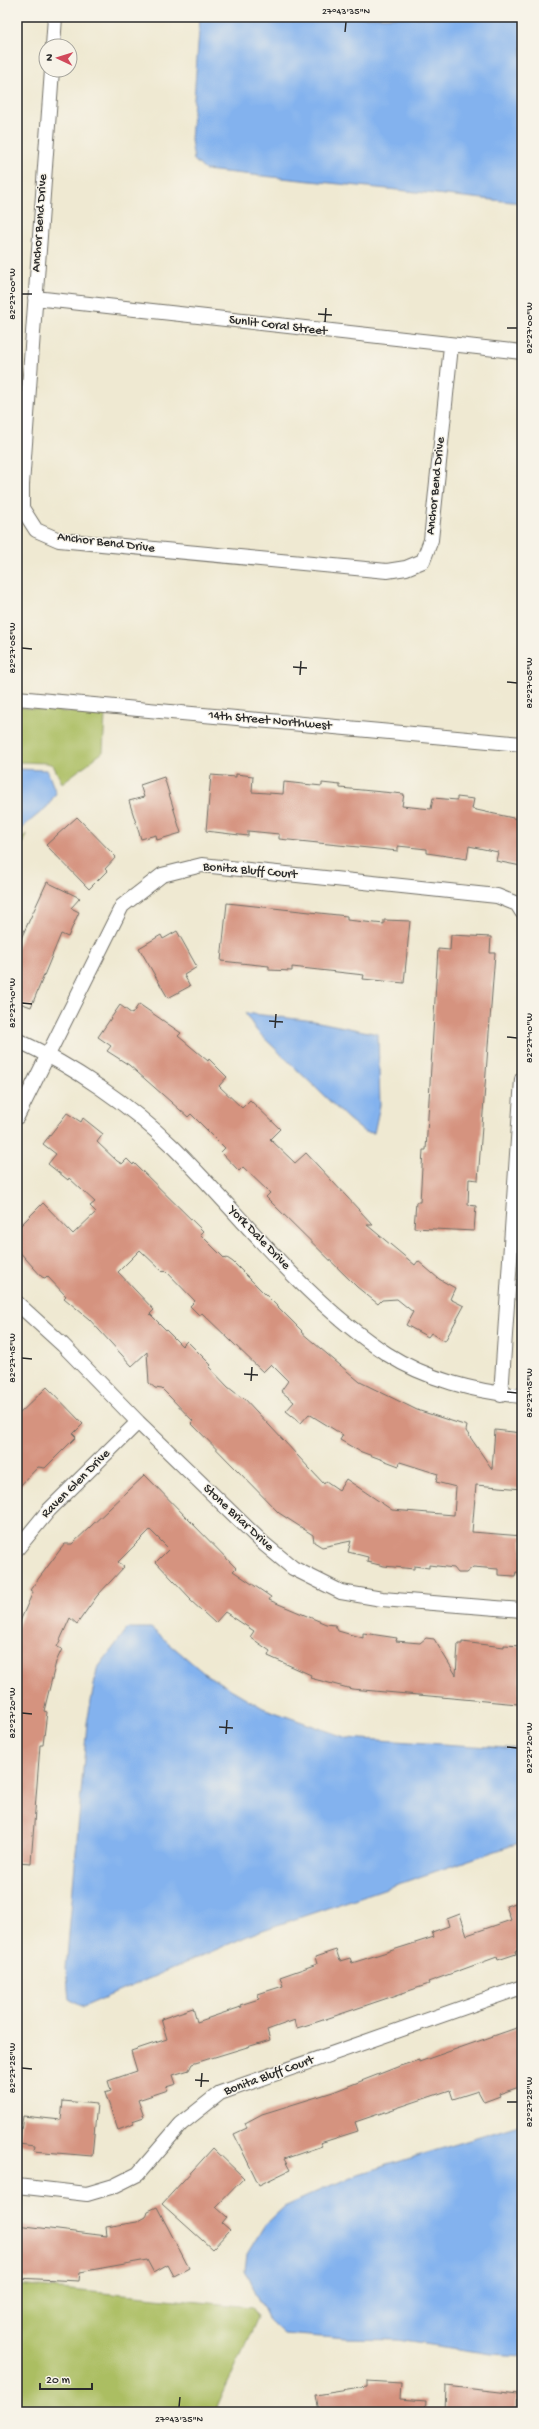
<svg xmlns="http://www.w3.org/2000/svg" width="539" height="2429" viewBox="0 0 539 2429" font-family="'Gochi Hand',sans-serif">
  <style>
    .green { fill: #abbe62; stroke: #6b7446 }
    .water { fill: #83b2ee; stroke: #576e8c }
    .building { fill: #d5937f; fill-rule: evenodd }
    .lines { fill: none; stroke-linecap: round; stroke-linejoin: round }
    .minor-casing { stroke: #706e65; stroke-width: 16 }
    .minor { stroke: #fff; stroke-width: 14 }
    .ticks { fill: none; stroke: #2b2b2b; stroke-width: 1.5 }
    .labels { text-anchor: middle; dominant-baseline: central; stroke-width: 3; stroke-linejoin: round; paint-order: stroke }
    .street-label { font-size: 13px; fill: #2b2b2b; stroke: #f7f3e8 }
    .neatline { fill: none; stroke: #2b2b2b; stroke-width: 1.5 }
    .ticks-label { font-size: 10px; text-anchor: middle; fill: #2b2b2b }
  </style>
  <rect width="100%" height="100%" fill="#f7f3e8"/>
  <filter id="ink" filterUnits="userSpaceOnUse"><feTurbulence type="fractalNoise" baseFrequency=".025" numOctaves="2"/><feDisplacementMap in="SourceGraphic" scale="8" xChannelSelector="R" yChannelSelector="G"/><feConvolveMatrix kernelMatrix="1 2 1 2 8 2 1 2 1" color-interpolation-filters="sRGB"/></filter>
  <filter id="wash" filterUnits="userSpaceOnUse"><feTurbulence type="fractalNoise" baseFrequency=".012" numOctaves="4" result="noise"/><feDisplacementMap in="SourceGraphic" scale="16" xChannelSelector="R" yChannelSelector="G"/><feGaussianBlur stdDeviation="0.9" result="paint"/><feColorMatrix in="noise" values="0 0 0 0 0 0 0 0 0 0 0 0 0 0 0 0 0 1.4 0 .05"/><feComposite in="paint" operator="in"/></filter>
  <g filter="url(#wash)">
    <rect width="100%" height="100%" fill="#efe9d2"/>
    <path class="green" d="M17 707 105 715 103 752 62 783 53 765 47 763 17 762Z
      M27 834 17 856V842Z
      M17 2285 252 2307 258 2317 215 2412H17Z"/>
    <path class="water" d="M200 17H522V203L205 170 194 160 191 140Z
      M17 769 47 770 56 793 47 807 17 832Z
      M245 1013 314 1021 378 1034 380 1105 374 1133 364 1132 347 1118 257 1031Z
      M128 1628H151L205 1674 263 1708 347 1738 522 1749V1842L257 1932 83 2007 69 1999 66 1969 87 1723 97 1669Z
      M522 2124V2356L492 2354 397 2340 346 2339 284 2334 269 2320 245 2270 247 2254 264 2226 284 2207 355 2175Z"/>
    <g id="blocks">
      <path class="building" d="M236 774 253 776 252 792 283 794 284 782 322 786V783L340 785V788L404 794 402 806 431 809 433 798 457 800V797L474 799 472 809 522 820 521 866 496 861 498 852 469 846 467 859 427 853V849L398 846V851L279 839V834L248 831V836L206 831 211 775 236 777Z
        M164 777 181 833 157 840 156 835 141 839 129 801 144 797 140 785Z
        M77 817 116 857 105 869 107 871 89 889 46 845Z
        M47 882 80 898 71 908 79 912 68 937 61 934 31 1007 17 1002V947Z
        M227 903 347 916V920L384 924V920L410 921 404 983 363 979 364 975 292 967V971L269 970V966L221 961Z
        M177 931 197 967 184 975 190 986 168 998 139 948 161 935 163 939Z
        M451 935 491 937 490 953H495L478 1180 469 1179 468 1205 476 1206 474 1231 414 1228 416 1202H420L423 1150H426L438 949 450 950Z
        M139 1004 181 1033 178 1036 208 1061 209 1059 227 1077 219 1086 242 1108 250 1100 280 1129 270 1139 295 1163 306 1153 373 1225H367L415 1265 418 1261 439 1279 455 1288 450 1299 464 1306 445 1341 431 1333 428 1337 406 1325 413 1312 397 1299 382 1300 378 1304 357 1287 266 1197 270 1193 243 1167 239 1171 221 1152 225 1148 191 1114 188 1117 129 1065 107 1051 111 1046 98 1037 120 1005 132 1014Z
        M67 1113 81 1122 83 1118 103 1134 97 1142 117 1161 122 1164 127 1159 133 1165 134 1163 203 1231 200 1234 225 1259 227 1258 233 1262 302 1331 301 1332 360 1382 417 1410 467 1426 466 1431 492 1469 495 1430 522 1433V1489L476 1485 472 1532 522 1536V1573L516 1572 515 1576 498 1575V1569L473 1567 466 1573H458L454 1568 429 1565V1568L414 1566V1569L384 1566 367 1562 368 1557 348 1552 351 1541 322 1547 314 1542 313 1535 279 1513 191 1423 193 1421 170 1397 162 1389 155 1388 149 1383 147 1352 132 1366 89 1319 64 1298 66 1296 47 1276 45 1278 42 1277 17 1249V1229L43 1203 73 1234 96 1212 90 1206 95 1202 69 1178 68 1180 48 1164 56 1154 43 1144ZM140 1250 163 1272 165 1270 195 1301 190 1306 199 1315 202 1313 263 1372 271 1364 288 1381 281 1391 294 1402 286 1411 301 1423 309 1414 343 1435 340 1440 359 1451 399 1466 400 1462 438 1474 436 1482 456 1487 454 1515 392 1510 346 1479 339 1490 326 1481 324 1484 243 1397 242 1398 228 1387 209 1367 211 1365 187 1341 182 1346 150 1314 154 1310 118 1272Z
        M47 1387 83 1424 73 1434 76 1437 45 1468 38 1467 17 1489V1416Z
        M145 1475 236 1568 233 1571 271 1597 269 1600 326 1624 335 1625 338 1631 363 1638V1633L397 1638 396 1641 420 1643 426 1638 434 1639 456 1675 458 1644H462V1642L504 1647V1645L522 1646 518 1704 352 1689 310 1678 311 1675 268 1656 270 1651 250 1637 254 1631 225 1612 215 1623 190 1600 191 1599 156 1562 169 1549 150 1530 118 1562 124 1567 97 1596 77 1624 70 1618 57 1647 62 1649 56 1662 44 1711 47 1712 43 1745H40L31 1863 17 1862V1628L33 1592 30 1590 60 1550 65 1544H72Z
        M522 1901V1949L515 1951 516 1954 498 1960 497 1957 428 1982 429 1984 317 2022 297 2028 295 2020 267 2030 270 2040 192 2064 189 2070 173 2075 176 2084 166 2087 168 2090 138 2100 144 2117 132 2121 134 2124 118 2130 105 2093 111 2091 108 2081 137 2071 131 2051 167 2039 161 2019 193 2008 197 2022 241 2007 240 2005 259 1999 258 1994 283 1986 280 1977 317 1964 315 1957 336 1950 340 1961 350 1958 352 1963 434 1937 432 1932 449 1926 447 1919 460 1914 467 1935 511 1920 506 1906Z
        M522 2026V2086L499 2094 500 2096 484 2102 478 2091 453 2099 450 2090 355 2122 358 2131 320 2143 322 2146 284 2159 290 2170 259 2185 234 2134 247 2128 245 2123 262 2114 333 2092 400 2066 419 2060V2062Z
        M63 2101 97 2104 92 2156 33 2151 34 2146 19 2144 23 2116 61 2120Z
        M213 2148 244 2178 216 2207 227 2217 222 2223 230 2230 212 2249 162 2204Z
        M157 2207 189 2268 174 2276 168 2265 154 2273 147 2260 80 2272 79 2281 17 2278V2225L107 2236 106 2227 137 2222 146 2217 148 2211Z
        M367 2381 401 2383 400 2399 426 2401 425 2412H319L316 2395 367 2387Z
        M446 2386 518 2394 517 2412H445Z"/>
    </g>
  </g>
  <g filter="url(#ink)">
    <use href="#blocks" fill-opacity="0" stroke="#706e65" stroke-width="1"/>
    <g class="lines">
      <g class="minor-casing">
        <path id="minor" d="M53 46 55 17
          M52 70 22 485V508L36 530 59 540 387 571 406 568 423 561 431 540 451 346
          M35 298 522 352
          M17 698 522 744
          M17 1040C73 1066 129 1104 173 1147 243 1217 304 1300 387 1354 426 1379 476 1392 522 1396
          M17 1117 122 906 162 875 202 865 497 896 517 904 522 912
          M17 1303 63 1345 138 1422 264 1544 293 1568 341 1592 382 1599 522 1610
          M501 1395 522 1079
          M17 1549 49 1510 138 1422
          M17 2186 87 2194 114 2186 138 2174 181 2124 220 2093 522 1987"/>
      </g>
      <use href="#minor" class="minor"/>
    </g>
  </g>
  <path class="ticks" d="M345 32 346 22M22 294H32M318 314 332 315M325 322 326 308M507 328H517M22 648 32 649M293 667 307 668M300 675 301 661M507 682 517 683M22 1003 32 1004M269 1021 283 1022M275 1028 276 1014M507 1037 517 1038M22 1358 32 1359M244 1374 258 1375M251 1381 252 1367M507 1392 517 1393M22 1713 32 1714M219 1727 233 1728M226 1734 227 1720M507 1747 517 1748M22 2068 32 2069M195 2080 209 2081M201 2087 202 2073M507 2102H517M179 2407 180 2397"/>
  <g class="labels">
    <g class="street-label">
      <text transform="translate(40 223) rotate(-86)">Anchor Bend Drive</text>
      <text transform="translate(278 326) rotate(7)">Sunlit Coral Street</text>
      <text transform="translate(436 486) rotate(-84)">Anchor Bend Drive</text>
      <text transform="translate(106 543) rotate(7)">Anchor Bend Drive</text>
      <text transform="translate(270 721) rotate(5)">14th Street Northwest</text>
      <text transform="translate(250 871) rotate(5)">Bonita Bluff Court</text>
      <text transform="translate(259 1238) rotate(46)">York Dale Drive</text>
      <text transform="translate(76 1484) rotate(-45)">Raven Glen Drive</text>
      <text transform="translate(238 1518) rotate(43)">Stone Briar Drive</text>
      <text transform="translate(269 2076) rotate(-20)">Bonita Bluff Court</text>
    </g>
  </g>
  <rect width="539" height="2429" fill="none" stroke="#f7f3e8" stroke-width="44"/>
  <g transform="translate(58 58) rotate(274)"><circle r="19" fill="#f7f3e8" stroke="#a5a39c"/>
  <path d="M0-3L7 15L0 10L-7 15Z" fill="#d1495b"/>
  <text y="-6" font-size="11" font-weight="bold" text-anchor="middle" fill="#2b2b2b">N</text>
  </g>
  <path d="M40 2383v6h52v-6" fill="none" stroke="#2b2b2b" stroke-width="2"/>
  <text x="46" y="2383" font-size="12" fill="#2b2b2b" stroke="#f7f3e8" stroke-width="3" paint-order="stroke">20 m</text>
  <rect x="22" y="22" width="495" height="2385" class="neatline"/>
  <g class="ticks-label">
    <text x="346" y="14">27°43'35"N</text>
    <text transform="translate(11 294) rotate(-90)" y="4">82°27'00"W</text>
    <text transform="translate(528 328) rotate(-90)" y="4">82°27'00"W</text>
    <text transform="translate(11 648) rotate(-90)" y="4">82°27'05"W</text>
    <text transform="translate(528 683) rotate(-90)" y="4">82°27'05"W</text>
    <text transform="translate(11 1003) rotate(-90)" y="4">82°27'10"W</text>
    <text transform="translate(528 1038) rotate(-90)" y="4">82°27'10"W</text>
    <text transform="translate(11 1358) rotate(-90)" y="4">82°27'15"W</text>
    <text transform="translate(528 1393) rotate(-90)" y="4">82°27'15"W</text>
    <text transform="translate(11 1713) rotate(-90)" y="4">82°27'20"W</text>
    <text transform="translate(528 1748) rotate(-90)" y="4">82°27'20"W</text>
    <text transform="translate(11 2068) rotate(-90)" y="4">82°27'25"W</text>
    <text transform="translate(528 2102) rotate(-90)" y="4">82°27'25"W</text>
    <text x="179" y="2422">27°43'35"N</text>
  </g>
</svg>
